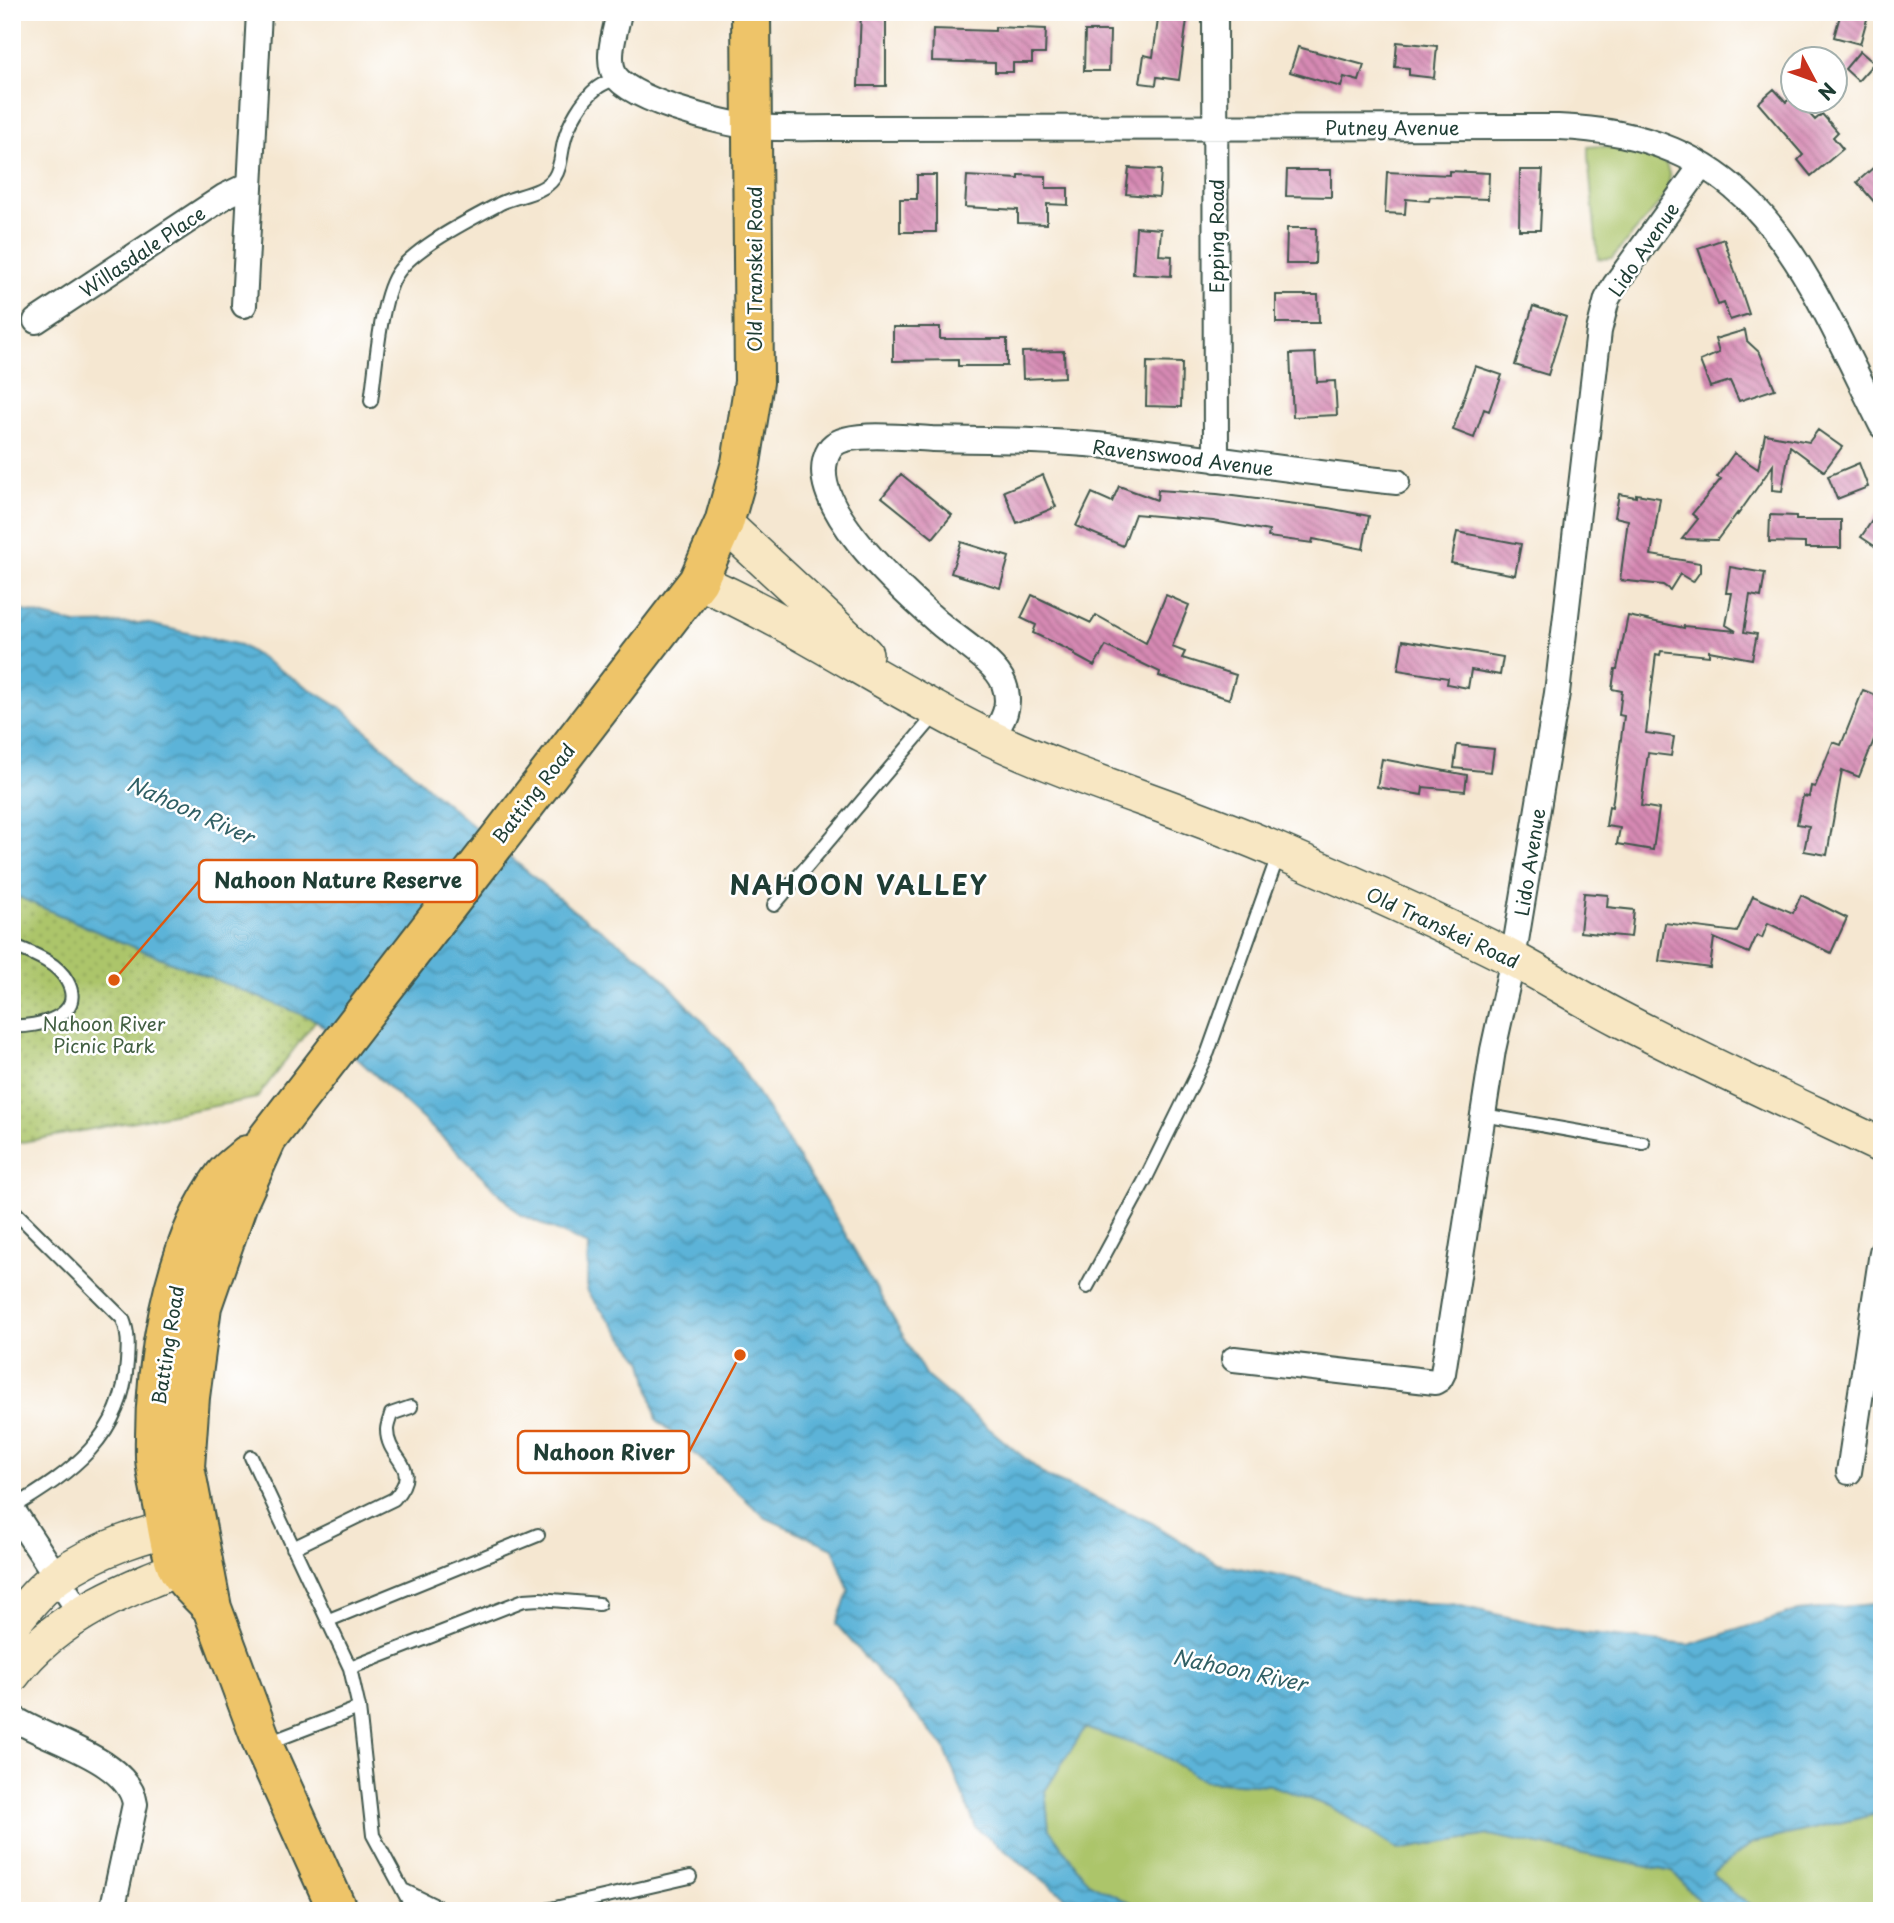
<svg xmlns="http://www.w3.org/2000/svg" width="1894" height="1923" viewBox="0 0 1894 1923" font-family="'Playpen Sans',sans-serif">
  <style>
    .grass { fill: #acc56a; stroke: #66814f; stroke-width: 2 }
    .park { fill: url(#park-dots); stroke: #66814f; stroke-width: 2 }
    .water { fill: url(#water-waves); stroke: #3d7886; stroke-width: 2 }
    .building { fill: url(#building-back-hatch) }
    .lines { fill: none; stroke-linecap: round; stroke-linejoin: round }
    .lane-casing { stroke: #3f564c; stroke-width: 16 }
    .street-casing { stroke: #3f564c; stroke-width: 28 }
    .secondary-casing { stroke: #3f564c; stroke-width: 38 }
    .primary-casing { stroke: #3f564c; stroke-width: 42 }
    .lane { stroke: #fff; stroke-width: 12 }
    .street { stroke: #fff; stroke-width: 24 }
    .secondary { stroke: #f8e7c3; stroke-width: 35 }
    .primary { stroke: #eec469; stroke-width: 38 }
    .labels { text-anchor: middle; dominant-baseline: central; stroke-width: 5; stroke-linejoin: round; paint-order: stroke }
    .street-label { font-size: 19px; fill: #1f3d34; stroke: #fff }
    .park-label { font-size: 19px; fill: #425f42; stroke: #fff }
    .water-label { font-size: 21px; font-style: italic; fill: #316065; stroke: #fff }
    .district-label { font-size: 26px; font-weight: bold; letter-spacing: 2px; fill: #1f3d34; stroke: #fff }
    .leader { fill: none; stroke: #de580e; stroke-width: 2.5 }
    .callout-dot { fill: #de580e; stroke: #fff; stroke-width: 2.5 }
    .callout { fill: #fff; stroke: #de580e; stroke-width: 2.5 }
    .callout-label { font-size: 21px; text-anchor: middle; font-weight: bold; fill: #1f3d34 }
  </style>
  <defs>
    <pattern id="park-dots" width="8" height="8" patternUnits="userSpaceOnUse" patternTransform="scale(1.75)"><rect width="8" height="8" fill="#acc56a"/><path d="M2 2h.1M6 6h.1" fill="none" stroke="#8ba158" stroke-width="1.8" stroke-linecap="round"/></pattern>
    <pattern id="water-waves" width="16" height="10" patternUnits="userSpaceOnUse" patternTransform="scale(1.75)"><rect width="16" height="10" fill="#5bb3d8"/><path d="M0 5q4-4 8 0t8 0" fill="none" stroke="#4b93b0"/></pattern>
    <pattern id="building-back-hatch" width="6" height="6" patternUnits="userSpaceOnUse" patternTransform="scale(1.75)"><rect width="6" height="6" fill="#d689b3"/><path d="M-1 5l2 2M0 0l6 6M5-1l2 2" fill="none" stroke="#ad7192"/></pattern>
  </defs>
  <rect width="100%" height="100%" fill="#fff"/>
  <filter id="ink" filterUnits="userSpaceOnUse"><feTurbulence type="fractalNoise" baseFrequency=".0143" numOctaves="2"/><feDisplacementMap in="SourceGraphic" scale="14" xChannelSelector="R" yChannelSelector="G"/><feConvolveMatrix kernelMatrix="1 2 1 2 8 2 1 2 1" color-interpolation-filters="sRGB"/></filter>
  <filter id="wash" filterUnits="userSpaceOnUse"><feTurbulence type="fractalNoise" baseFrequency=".00686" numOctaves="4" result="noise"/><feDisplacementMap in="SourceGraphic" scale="28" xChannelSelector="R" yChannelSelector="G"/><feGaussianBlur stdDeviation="1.57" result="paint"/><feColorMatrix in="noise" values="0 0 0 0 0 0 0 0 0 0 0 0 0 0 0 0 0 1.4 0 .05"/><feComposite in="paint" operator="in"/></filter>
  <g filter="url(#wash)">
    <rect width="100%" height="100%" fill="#f5e7d1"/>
    <path class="grass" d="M1598 146C1623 149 1645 151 1666 164L1670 177 1666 193 1653 211 1612 258 1598 259 1588 157V147Z
      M1084 1728 1155 1751 1204 1781 1270 1785 1331 1807 1398 1850 1489 1835 1673 1872 1708 1911 1142 1910 1088 1882 1049 1830 1045 1791Z
      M1882 1813V1911H1761L1734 1895 1712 1873 1752 1843Z"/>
    <path class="park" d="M12 894 114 939 316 1020 257 1098 12 1144Z"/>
    <path class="water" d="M12 608 76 624 145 623 240 645 345 711 433 792 574 911 647 962 730 1050 839 1223 926 1376 1046 1476 1152 1523 1218 1564 1290 1578 1373 1601 1452 1604 1573 1632 1688 1645 1798 1611 1882 1603V1813L1752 1843 1713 1873 1734 1895 1761 1911H1708L1673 1872 1489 1835 1398 1850 1331 1807 1270 1785 1204 1781 1155 1751 1085 1728 1045 1791 1049 1829 1088 1882 1145 1911H1083L976 1828 944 1747 836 1624 849 1591 833 1548 766 1518 657 1420 643 1362 587 1292 588 1245 520 1214 457 1151 316 1020 114 939 12 894Z"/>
    <g id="blocks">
      <path class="building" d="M861 12H886V86H858Z
        M1159 12H1188L1179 80 1157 77 1156 85 1140 83 1144 55 1153 57Z
        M1841 12H1869L1860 44 1834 37Z
        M995 27 1046 29 1045 54H1032V63H1013V72H995V63L932 61 933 29 995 31Z
        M1085 31H1110L1109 71H1084Z
        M1397 42 1437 46 1434 78 1409 75V68L1395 67Z
        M1298 47 1364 65 1359 81 1344 77 1341 87 1290 72Z
        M1860 51 1874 63 1858 81 1845 69Z
        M1774 89 1786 102 1793 96V102H1799L1815 120 1822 114 1838 132 1833 137 1843 149 1811 176 1798 160 1803 155 1758 103Z
        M1882 160V211L1857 182Z
        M1129 168 1161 170 1159 197 1126 194Z
        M1287 170H1331V197L1286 196Z
        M1520 170H1543L1540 230H1519Z
        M1449 171 1489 173 1488 199 1430 197 1429 201 1406 199 1405 214 1385 213 1387 172 1449 175Z
        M917 175H936V232H900V199H917Z
        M1019 175 1046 176V188H1068V205L1047 204V224L1018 223V210L965 207 967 176 1019 179Z
        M1136 227 1161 229 1159 255 1172 256 1171 276 1133 274Z
        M1287 228H1316L1315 264H1286Z
        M1724 239 1749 314 1730 320 1724 303 1718 305 1698 248Z
        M1276 295H1318L1319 323H1276Z
        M1533 306 1566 317 1548 375 1515 365Z
        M893 327H940V339H1007V366H958V360L893 361Z
        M1745 330 1747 341 1760 353 1775 389 1739 401 1730 381 1710 387 1700 361 1719 353 1715 339Z
        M1064 351 1065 377 1023 379 1022 352Z
        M1315 353 1317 382 1335 381 1337 415 1293 417 1290 354Z
        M1147 362 1182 363 1181 407 1146 406Z
        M1475 366 1502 375 1489 411 1484 409 1474 438 1453 430Z
        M1818 430 1842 447 1824 471 1790 446 1782 491 1772 490 1773 465 1737 516 1738 512 1717 540 1682 539 1698 519 1692 514 1721 479 1717 477 1734 453 1758 469 1765 434 1809 442Z
        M1859 463 1868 487 1837 499 1828 476Z
        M901 474 952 515 933 538 882 497Z
        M1043 475 1056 507 1017 523 1004 491Z
        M1119 486 1157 500 1158 490 1217 494 1328 508 1369 516 1363 549 1313 539 1312 543 1268 537 1269 531 1213 521 1135 514 1123 546 1076 526 1092 493 1112 502Z
        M1619 494 1636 497V494L1660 498 1651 555 1700 563V572L1693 582 1680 574 1670 590 1663 585 1620 580 1628 520 1615 517Z
        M1882 506V551L1861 537Z
        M1770 515 1796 516V520H1841V548H1805V543L1769 542Z
        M1457 532 1521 544 1515 575 1451 563Z
        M961 542 1009 557 1000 588 951 573Z
        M1730 567 1765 573 1761 597 1750 595 1744 632 1757 634 1752 659 1709 651V656L1661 651 1660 655 1656 654 1646 733 1674 737 1671 756 1648 753 1641 806 1659 809 1653 850 1617 844 1620 828 1606 826 1609 806 1612 807 1624 716 1619 715 1622 691 1612 689 1615 669H1617L1628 616 1684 628V626L1736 631 1726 625 1732 593H1726Z
        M1032 595 1091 623 1096 615 1146 643 1166 595 1189 605 1172 647 1185 652 1182 658 1236 675 1229 699 1159 676 1160 672 1106 646 1094 666 1074 655 1075 653 1033 633 1036 625 1021 618Z
        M1403 640 1503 657 1500 675 1471 670 1468 688 1447 684 1448 678 1398 670Z
        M1863 690 1882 698V720L1859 777 1842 770 1827 855 1804 851 1809 826 1797 824 1803 796 1809 797 1811 786 1815 787 1833 742 1841 745Z
        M1457 745 1494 749 1491 772 1454 768Z
        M1382 759 1467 775 1465 791 1423 787 1422 795 1377 787Z
        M1584 893 1608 895 1607 907 1634 910 1631 937 1580 932Z
        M1801 895 1847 918 1831 953 1768 923 1762 938 1757 935 1749 953 1714 938 1710 968 1659 961 1665 923 1737 932 1753 896 1793 913Z"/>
    </g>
  </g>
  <g filter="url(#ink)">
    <use href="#blocks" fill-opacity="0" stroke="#3f564c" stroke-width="2"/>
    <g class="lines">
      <g class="lane-casing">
        <path id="lane" d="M371 401C376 368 380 295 399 271 417 246 473 218 501 203 517 195 543 194 554 178 561 168 561 154 564 142 568 124 582 100 597 88 602 84 610 81 616 78
          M774 905 936 714
          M12 945C31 953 57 962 67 981 87 1016 37 1028 12 1026
          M1483 1115 1643 1143
          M12 1209 123 1319C129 1334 128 1346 127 1362 123 1436 71 1473 12 1508
          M1087 1287 1145 1180 1208 1052 1279 853
          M251 1457 350 1668 359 1708 373 1835 414 1911
          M293 1548 394 1499C424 1465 387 1461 387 1430 387 1425 390 1419 391 1414L411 1407
          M329 1620 538 1535
          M350 1668 524 1600 540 1599 599 1604
          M268 1743 359 1708
          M403 1890 446 1911
          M542 1911 690 1877"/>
      </g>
      <g class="street-casing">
        <path id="street" d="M619 12C616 30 607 53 613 71 620 98 726 125 754 127 782 129 811 128 840 128L1558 127C1760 134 1804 270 1882 426
          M1215 12 1216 460
          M244 305 259 12
          M36 321 225 196 250 184
          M991 738C1003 721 1012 706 1004 684 996 662 957 639 939 623 905 593 798 500 830 449 842 429 910 438 932 439 991 440 1049 440 1107 446 1204 456 1300 472 1397 482
          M1234 1359 1435 1382 1440 1379 1443 1373 1493 1050 1513 959 1557 693 1599 331 1607 299 1615 285 1702 165
          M1849 1472 1882 1252
          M12 1509 81 1614
          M12 1717C45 1740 129 1759 135 1804L112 1911"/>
      </g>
      <g class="secondary-casing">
        <path id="secondary" d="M724 523 865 654
          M698 581C799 625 889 689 988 737 1084 782 1187 810 1283 853 1359 886 1436 920 1511 958 1548 977 1583 1000 1620 1019 1706 1064 1794 1104 1882 1146
          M12 1624C26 1607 40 1589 58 1576 96 1549 148 1532 194 1523
          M12 1675C58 1613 135 1585 204 1559"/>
      </g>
      <g class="primary-casing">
        <path id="primary" d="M212 1608C202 1596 184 1582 177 1567 170 1551 167 1528 164 1510 161 1493 156 1475 155 1458 153 1372 171 1246 224 1176 230 1168 240 1162 247 1155
          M338 1911 263 1745 212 1608 185 1467 190 1397 202 1306 238 1203 267 1139 698 581 724 523 741 463 754 382 751 12"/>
      </g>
      <use href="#lane" class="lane"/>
      <use href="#street" class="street"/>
      <use href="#secondary" class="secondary"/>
      <use href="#primary" class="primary"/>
    </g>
  </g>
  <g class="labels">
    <g class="street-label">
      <text x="1392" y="127">Putney Avenue</text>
      <text transform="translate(1216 236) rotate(-90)">Epping Road</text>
      <text transform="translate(1643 249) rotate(-56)">Lido Avenue</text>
      <text transform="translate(142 251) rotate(-34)">Willasdale Place</text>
      <text transform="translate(754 269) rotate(-90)">Old Transkei Road</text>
      <text transform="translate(1183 457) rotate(7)">Ravenswood Avenue</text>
      <text transform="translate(533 793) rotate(-52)">Batting Road</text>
      <text transform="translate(1529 862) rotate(-81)">Lido Avenue</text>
      <text transform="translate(1443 927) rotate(25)">Old Transkei Road</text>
      <text transform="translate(167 1345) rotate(-81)">Batting Road</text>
    </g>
    <g class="park-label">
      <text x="104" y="1023">Nahoon River<tspan x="104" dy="22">Picnic Park</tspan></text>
    </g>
    <g class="water-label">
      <text transform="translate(191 809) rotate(24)">Nahoon River</text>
      <text transform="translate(1240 1669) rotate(12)">Nahoon River</text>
    </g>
    <g class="district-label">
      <text x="859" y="884">NAHOON VALLEY</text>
    </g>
  </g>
  <path class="leader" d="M114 980L199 881M740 1355L689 1452"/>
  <g class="callout-dot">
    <circle cx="114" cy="980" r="7"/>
    <circle cx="740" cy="1355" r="7"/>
  </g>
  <g class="callout">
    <rect x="199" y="860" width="278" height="42" rx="7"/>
    <rect x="518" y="1431" width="171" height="42" rx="7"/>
  </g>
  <g class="callout-label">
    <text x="338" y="888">Nahoon Nature Reserve</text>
    <text x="604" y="1460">Nahoon River</text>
  </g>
  <rect width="1894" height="1923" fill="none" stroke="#fff" stroke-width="42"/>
  <g transform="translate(1814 80) rotate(131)"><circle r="33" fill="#ffffff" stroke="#a5b1ae" stroke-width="2"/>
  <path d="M0-5L12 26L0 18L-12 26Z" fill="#c8321e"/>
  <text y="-10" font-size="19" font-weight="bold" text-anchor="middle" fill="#1f3d34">N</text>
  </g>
</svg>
